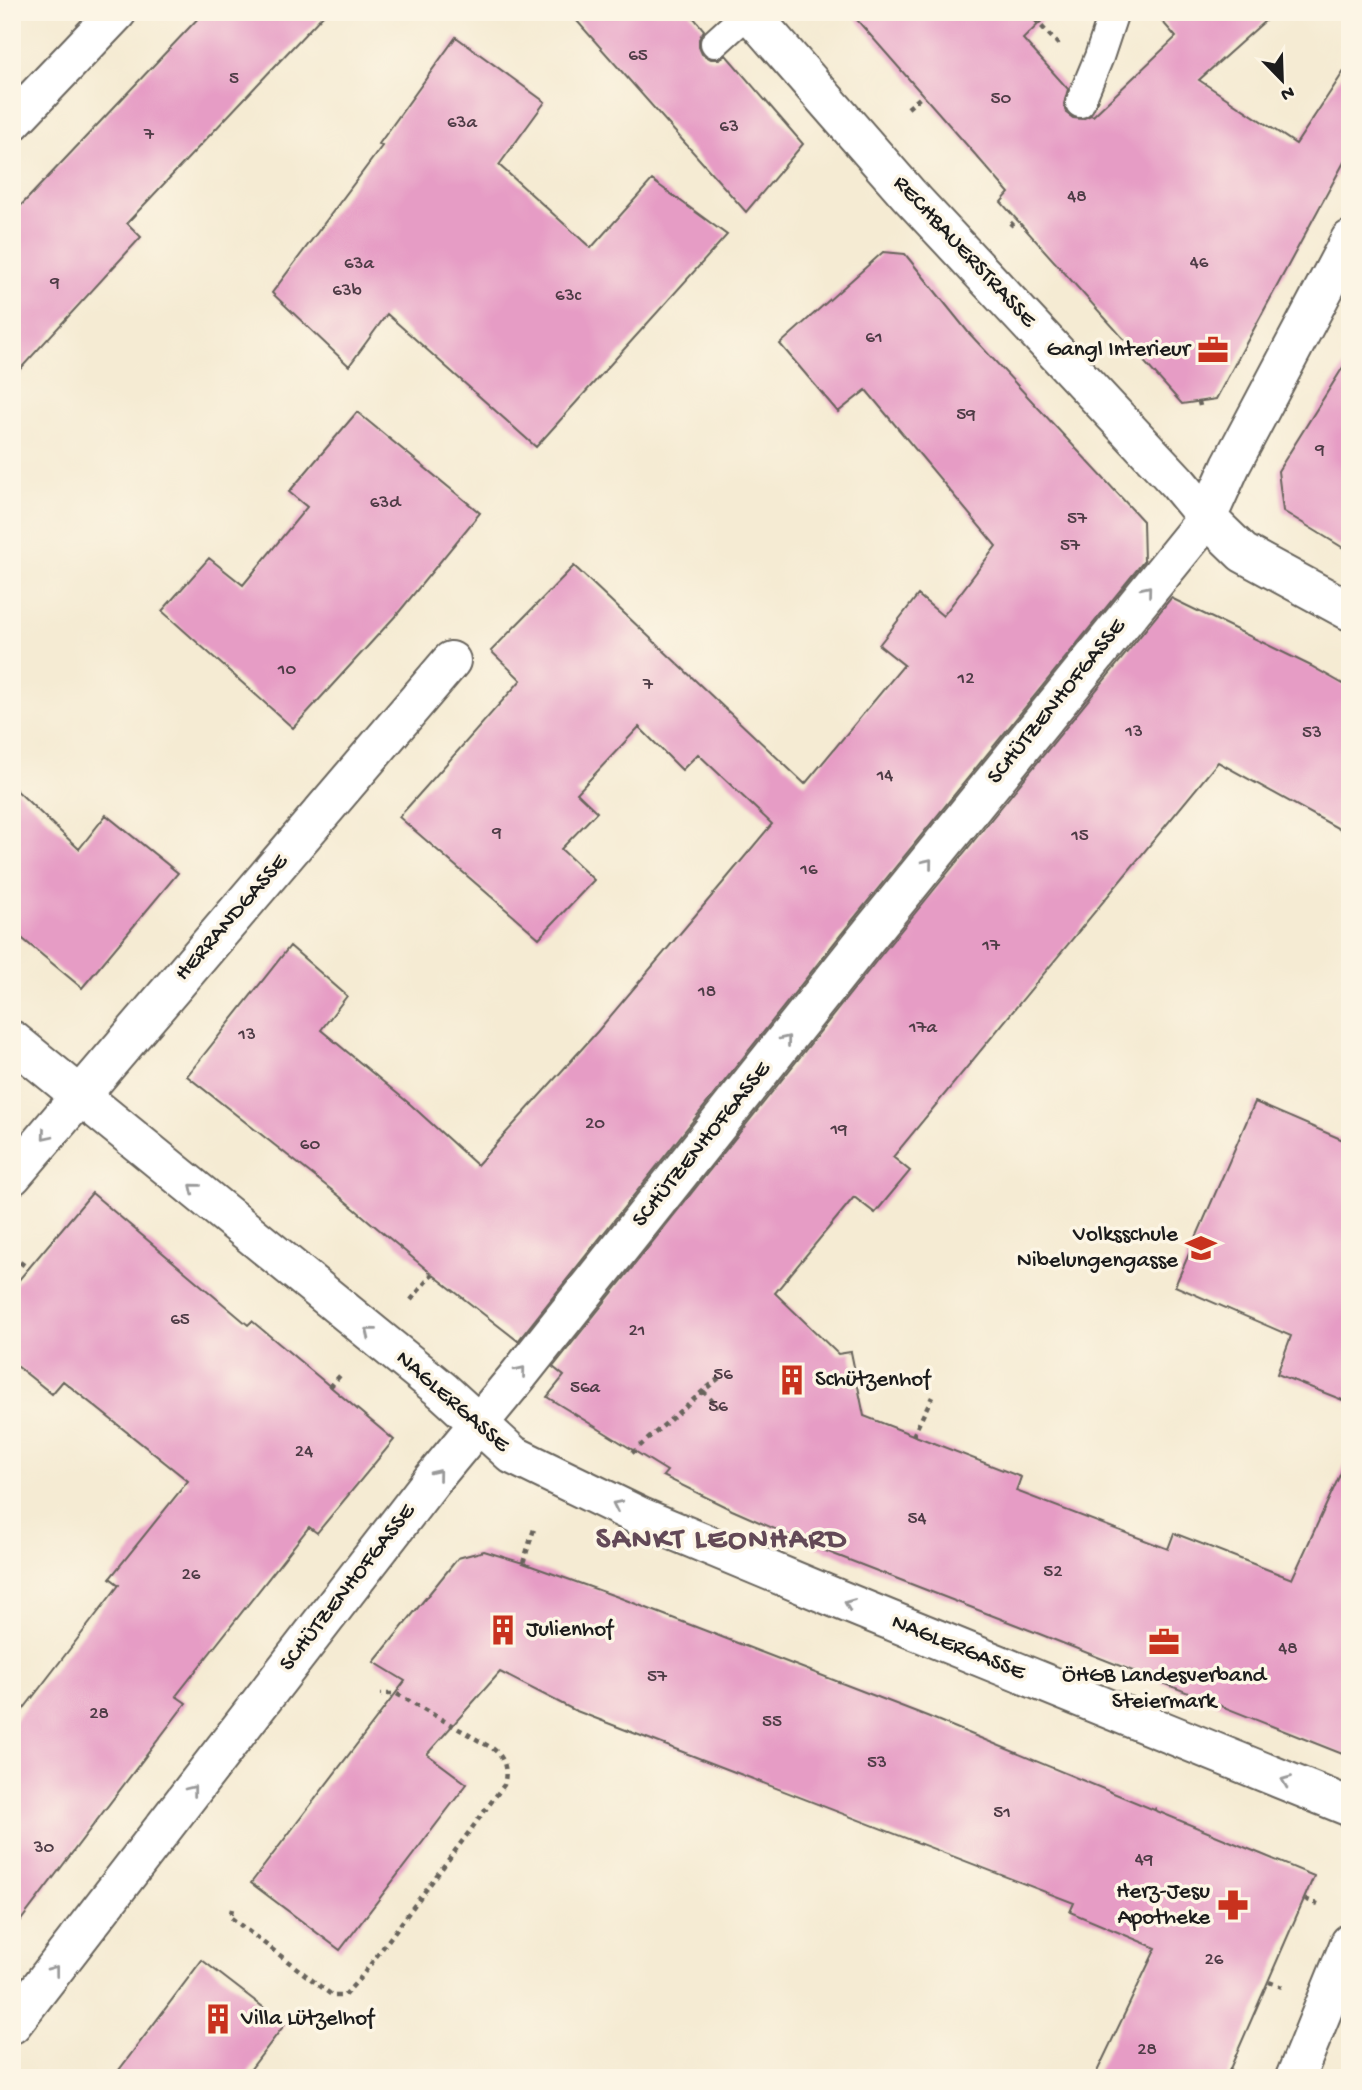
<svg xmlns="http://www.w3.org/2000/svg" width="1362" height="2090" viewBox="0 0 1362 2090" font-family="'Gochi Hand',sans-serif">
  <style>
    .building { fill: #e69cc5 }
    .lines { fill: none; stroke-linecap: round; stroke-linejoin: round }
    .service-casing { stroke: #68645c; stroke-width: 32 }
    .minor-casing { stroke: #68645c; stroke-width: 42 }
    .path { stroke: #68645c; stroke-width: 4.5; stroke-dasharray: 5 5; stroke-linecap: butt }
    .service { stroke: #fff; stroke-width: 28 }
    .minor { stroke: #fff; stroke-width: 38 }
    .oneway { stroke: #999 }
    .labels { text-anchor: middle; dominant-baseline: central; stroke-width: 7; stroke-linejoin: round; paint-order: stroke }
    .number-label { font-size: 19px; fill: #4e3c46 }
    .street-label { font-size: 23px; fill: #1c1c1c; stroke: #fcf5e5 }
    .poi-label { font-size: 23px; fill: #1c1c1c; stroke: #fcf5e5; text-anchor: end }
    .district-label { font-size: 30px; font-weight: bold; letter-spacing: 2px; fill: #634957; stroke: #fcf5e5 }
  </style>
  <rect width="100%" height="100%" fill="#fcf5e5"/>
  <filter id="ink" filterUnits="userSpaceOnUse"><feTurbulence type="fractalNoise" baseFrequency=".0143" numOctaves="2"/><feDisplacementMap in="SourceGraphic" scale="14" xChannelSelector="R" yChannelSelector="G"/><feConvolveMatrix kernelMatrix="1 2 1 2 8 2 1 2 1" color-interpolation-filters="sRGB"/></filter>
  <filter id="wash" filterUnits="userSpaceOnUse"><feTurbulence type="fractalNoise" baseFrequency=".00686" numOctaves="4" result="noise"/><feDisplacementMap in="SourceGraphic" scale="28" xChannelSelector="R" yChannelSelector="G"/><feGaussianBlur stdDeviation="1.57" result="paint"/><feColorMatrix in="noise" values="0 0 0 0 0 0 0 0 0 0 0 0 0 0 0 0 0 1.4 0 .05"/><feComposite in="paint" operator="in"/></filter>
  <g filter="url(#wash)">
    <rect width="100%" height="100%" fill="#f5ebd3"/>
    <g id="blocks">
      <path class="building" d="M204 12H326L127 223 141 237 12 378V215Z
        M569 12H689L704 30 699 39V47L702 54 711 59H719L726 55 803 144 746 212Z
        M850 12H1051L1023 39 1068 89 1064 104 1066 113 1073 118 1082 119 1091 115 1093 116 1176 37 1154 12H1275L1199 80 1296 144 1350 62V151L1216 399 1182 404 1001 202 1009 193Z
        M456 37 545 102 499 165 591 248 652 180 727 235 536 447 387 314 349 366 272 293 382 146 379 144Z
        M883 252 905 254 968 332 1143 521 1144 561 847 927 518 1341 432 1274 338 1195 187 1076 290 946 347 996 321 1030 411 1105 477 1165 597 1032 726 879 772 824 698 754 682 770 639 727 577 793 597 812 561 849 594 880 539 938 399 817 521 680 491 651 574 566 805 784 904 665 879 645 918 595 943 616 996 546 866 390 838 412 780 344Z
        M1350 356V552L1283 511 1278 471Z
        M357 412 480 513 399 612 293 728 162 611 209 558 243 585 307 507 289 492Z
        M1171 598 1311 666 1350 688V835L1218 762 893 1157 910 1171 875 1213 854 1197 775 1293 838 1354 851 1352 864 1416 1021 1477 1016 1491 1168 1549 1174 1533 1292 1579 1350 1453V1757L1032 1631 818 1548 732 1510 663 1476 667 1471 547 1397 564 1376 553 1367 881 955Z
        M12 786 79 849 106 815 178 873 82 988 12 930Z
        M1255 1102 1350 1143V1403L1277 1374 1291 1336 1175 1286Z
        M92 1193 248 1325 252 1321 394 1440 317 1533 309 1527 176 1696 186 1703 12 1932V1724L119 1585 110 1578 188 1481 63 1381 52 1394 12 1362V1288Z
        M484 1551 523 1563 618 1597 927 1716 1314 1876 1226 2078H1094L1156 1948 1070 1912 1074 1903 574 1710 500 1672 427 1754 467 1784 340 1950 251 1883 405 1681 374 1662 458 1558Z
        M202 1960 285 2024 244 2078H113Z"/>
    </g>
  </g>
  <g filter="url(#ink)">
    <use href="#blocks" fill-opacity="0" stroke="#68645c" stroke-width="2"/>
    <g class="lines">
      <g class="service-casing">
        <path id="service" d="M715 43 749 12
          M1080 103 1099 57 1114 12"/>
      </g>
      <g class="minor-casing">
        <path id="minor" d="M749 12 908 194 1178 483 1207 518 1243 553 1350 611
          M12 122 117 12
          M12 1040 443 1391 513 1455 641 1517 833 1597 1350 1807
          M12 1176 451 661
          M12 2024 432 1480 518 1376 864 941 1207 518 1231 465 1350 240
          M1295 2078 1350 1943"/>
      </g>
      <path class="path" d="M1028 12 1059 45
        M908 108 922 96
        M1010 226 1017 219
        M1199 402 1200 406
        M12 1256 29 1269
        M411 1300 432 1274
        M330 1387 343 1372
        M703 1391 718 1407
        M913 1436 932 1397
        M632 1453 703 1391 723 1375
        M523 1563 534 1529
        M1155 1810 1157 1809
        M1305 1899 1318 1904
        M232 1909 230 1917 333 1996H344L361 1977 504 1785C508 1770 505 1757 492 1748L397 1694H381
        M1269 1982 1282 1987"/>
      <use href="#service" class="service"/>
      <use href="#minor" class="minor"/>
    </g>
    <defs><path id="oneway-chevron" d="M-2-3.5L2.5 0L-2 3.5" fill="none" stroke-width="1.6" stroke-linecap="round" stroke-linejoin="round" transform="scale(1.75)"/></defs>
    <g class="oneway">
      <use href="#oneway-chevron" transform="translate(1147 590) rotate(-51)"/>
      <use href="#oneway-chevron" transform="translate(928 863) rotate(-51)"/>
      <use href="#oneway-chevron" transform="translate(786 1040) rotate(-51)"/>
      <use href="#oneway-chevron" transform="translate(46 1135) rotate(130)"/>
      <use href="#oneway-chevron" transform="translate(194 1188) rotate(-141)"/>
      <use href="#oneway-chevron" transform="translate(370 1332) rotate(-141)"/>
      <use href="#oneway-chevron" transform="translate(521 1371) rotate(-51)"/>
      <use href="#oneway-chevron" transform="translate(437 1474) rotate(-51)"/>
      <use href="#oneway-chevron" transform="translate(617 1505) rotate(-154)"/>
      <use href="#oneway-chevron" transform="translate(849 1604) rotate(-158)"/>
      <use href="#oneway-chevron" transform="translate(1286 1781) rotate(-158)"/>
      <use href="#oneway-chevron" transform="translate(192 1790) rotate(-52)"/>
      <use href="#oneway-chevron" transform="translate(54 1970) rotate(-53)"/>
    </g>
  </g>
  <defs>
    <g id="office-bare" transform="scale(2.415)"><path d="M-6-3h4V-5.5h4V-3h4V5H-6ZM-1-4.5V-3h2v-1.5ZM-6 0V1H6V0Z" fill="#c8321e" stroke="#fcf5e5" stroke-width="2.5" paint-order="stroke"/></g>
    <g id="school-bare" transform="scale(2.415)"><path d="M0-5L7-2L0 1L-7-2ZM-4 1L0 2.5L4 1V4Q0 6-4 4Z" fill="#c8321e" stroke="#fcf5e5" stroke-width="2.5" paint-order="stroke"/></g>
    <g id="building-bare" transform="scale(2.415)"><path d="M-4-6H4V6H1V3H-1V6H-4ZM-2.5-4.3h1.7v1.8h-1.7ZM.8-4.3h1.7v1.8H.8ZM-2.5-1h1.7V.8h-1.7ZM.8-1h1.7V.8H.8Z" fill="#c8321e" stroke="#fcf5e5" stroke-width="2.5" paint-order="stroke"/></g>
    <g id="pharmacy-bare" transform="scale(2.415)"><path d="M-2-6h4v4h4v4h-4v4h-4v-4h-4v-4h4Z" fill="#c8321e" stroke="#fcf5e5" stroke-width="2.5" paint-order="stroke"/></g>
  </defs>
  <g fill-rule="evenodd">
    <use href="#office-bare" x="1213" y="350"/>
    <use href="#school-bare" x="1201" y="1248"/>
    <use href="#building-bare" x="792" y="1380"/>
    <use href="#building-bare" x="503" y="1630"/>
    <use href="#office-bare" x="1164" y="1642"/>
    <use href="#pharmacy-bare" x="1233" y="1905"/>
    <use href="#building-bare" x="218" y="2019"/>
  </g>
  <g class="labels">
    <g class="number-label">
      <text x="638" y="56">65</text>
      <text x="234" y="79">5</text>
      <text x="1001" y="99">50</text>
      <text x="462" y="123">63a</text>
      <text x="729" y="127">63</text>
      <text x="149" y="135">7</text>
      <text x="1077" y="197">48</text>
      <text x="1199" y="263">46</text>
      <text x="359" y="264">63a</text>
      <text x="55" y="283">9</text>
      <text x="347" y="291">63b</text>
      <text x="568" y="296">63c</text>
      <text x="874" y="338">61</text>
      <text x="966" y="415">59</text>
      <text x="1320" y="450">9</text>
      <text x="385" y="503">63d</text>
      <text x="1077" y="519">57</text>
      <text x="1070" y="546">57</text>
      <text x="287" y="670">10</text>
      <text x="966" y="679">12</text>
      <text x="648" y="685">7</text>
      <text x="1134" y="732">13</text>
      <text x="1312" y="733">53</text>
      <text x="885" y="776">14</text>
      <text x="497" y="833">9</text>
      <text x="1080" y="836">15</text>
      <text x="809" y="870">16</text>
      <text x="991" y="946">17</text>
      <text x="707" y="992">18</text>
      <text x="923" y="1028">17a</text>
      <text x="247" y="1035">13</text>
      <text x="595" y="1124">20</text>
      <text x="839" y="1130">19</text>
      <text x="310" y="1145">60</text>
      <text x="180" y="1320">65</text>
      <text x="637" y="1331">21</text>
      <text x="723" y="1375">56</text>
      <text x="585" y="1388">56a</text>
      <text x="718" y="1407">56</text>
      <text x="304" y="1452">24</text>
      <text x="917" y="1519">54</text>
      <text x="1053" y="1572">52</text>
      <text x="191" y="1575">26</text>
      <text x="1288" y="1649">48</text>
      <text x="657" y="1677">57</text>
      <text x="99" y="1714">28</text>
      <text x="772" y="1722">55</text>
      <text x="877" y="1763">53</text>
      <text x="1002" y="1813">51</text>
      <text x="44" y="1848">30</text>
      <text x="1144" y="1860">49</text>
      <text x="1214" y="1960">26</text>
      <text x="1147" y="2050">28</text>
    </g>
    <g class="street-label">
      <text transform="translate(964 252) rotate(47)">RECHBAUERSTRASSE</text>
      <text transform="translate(1057 702) rotate(-51)">SCHÜTZENHOFGASSE</text>
      <text transform="translate(232 918) rotate(-49)">HERRANDGASSE</text>
      <text transform="translate(702 1145) rotate(-51)">SCHÜTZENHOFGASSE</text>
      <text transform="translate(452 1402) rotate(41)">NAGLERGASSE</text>
      <text transform="translate(348 1588) rotate(-52)">SCHÜTZENHOFGASSE</text>
      <text transform="translate(958 1648) rotate(22)">NAGLERGASSE</text>
    </g>
    <g class="poi-label">
      <text x="1190" y="350">Gangl Interieur</text>
      <text x="1178" y="1235">Volksschule<tspan x="1178" dy="26">Nibelungengasse</tspan></text>
      <text x="815" y="1380" text-anchor="start">Schützenhof</text>
      <text x="526" y="1630" text-anchor="start">Julienhof</text>
      <text x="1164" y="1676" text-anchor="middle">ÖHGB Landesverband<tspan x="1164" dy="26">Steiermark</tspan></text>
      <text x="1210" y="1892">Herz-Jesu<tspan x="1210" dy="26">Apotheke</tspan></text>
      <text x="241" y="2019" text-anchor="start">Villa Lützelhof</text>
    </g>
    <g class="district-label">
      <text x="722" y="1541">SANKT LEONHARD</text>
    </g>
  </g>
  <rect width="1362" height="2090" fill="none" stroke="#fcf5e5" stroke-width="42"/>
  <g transform="translate(1282 80) rotate(157)" stroke="#fcf5e5" stroke-width="5" paint-order="stroke">
  <path d="M0-5L12 26L0 18L-12 26Z" fill="#1c1c1c"/>
  <text y="-10" font-size="19" font-weight="bold" text-anchor="middle" fill="#1c1c1c">N</text>
  </g>
</svg>
